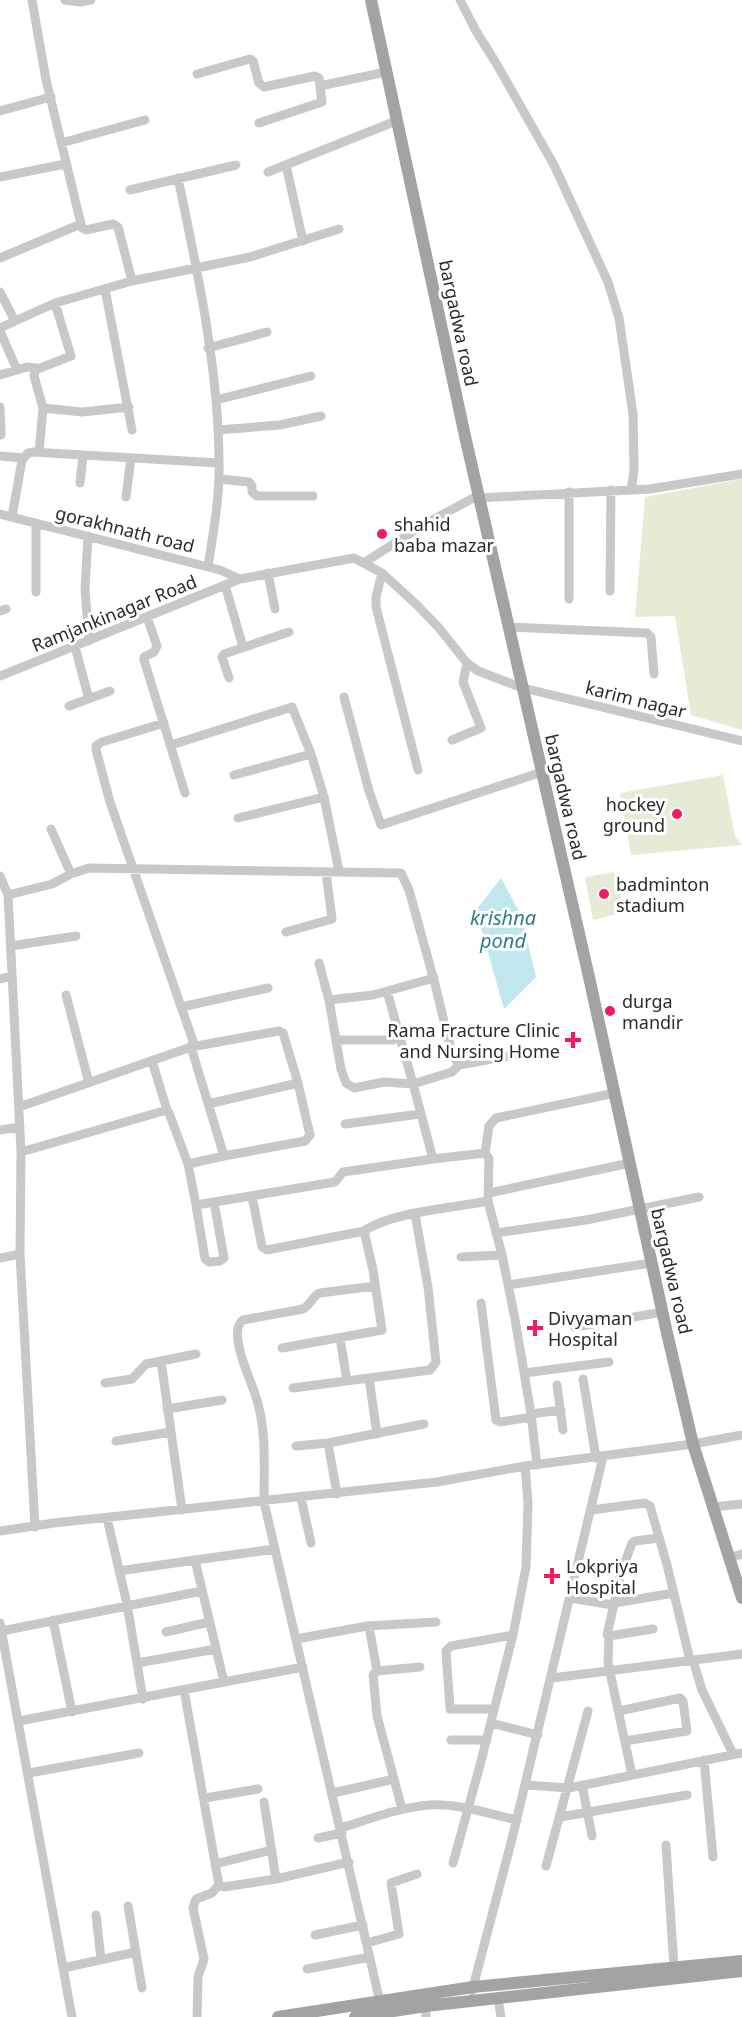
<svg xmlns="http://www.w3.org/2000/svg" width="742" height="2017" viewBox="0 0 742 2017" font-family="'Noto Sans',sans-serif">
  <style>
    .green { fill: #e6ebd6 }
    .water { fill: #c0e6ee }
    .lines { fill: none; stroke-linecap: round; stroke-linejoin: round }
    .minor { stroke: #c8c8c8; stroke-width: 9 }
    .major { stroke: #a3a3a3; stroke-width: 12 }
    .poi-dot { fill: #f6195b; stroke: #fff; stroke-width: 2 }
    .labels { text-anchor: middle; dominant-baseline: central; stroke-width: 6; stroke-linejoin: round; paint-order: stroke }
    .street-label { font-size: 18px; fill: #2b2b2b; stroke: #fff }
    .poi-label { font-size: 18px; fill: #2b2b2b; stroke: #fff; text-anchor: start }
    .water-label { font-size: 20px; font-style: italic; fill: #307e8d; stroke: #fff }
  </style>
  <rect width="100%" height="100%" fill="#fff"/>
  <path class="green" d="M742 479V730L691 715 675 616 635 617 645 497Z
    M723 775 735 836 742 845 631 855 620 793Z
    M614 872 625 912 593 920 585 877Z"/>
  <path class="water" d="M501 878 521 915 536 977 504 1009 476 910Z"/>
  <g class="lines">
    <path class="minor" d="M32 0 46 80 82 228 86 230 113 224 118 227 132 281
      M65 0 80 2 91 0
      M460 0 476 31 496 63 554 165 608 282 619 318 633 414 634 470 631 490
      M197 74 250 59 253 61 259 83 264 87 315 76 319 78 322 102 259 123
      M320 86 386 72
      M0 111 51 97
      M61 143 145 120
      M286 165 303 241
      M268 172 396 121
      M0 177 65 164
      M178 178C197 269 219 370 219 463 220 498 213 533 208 567
      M130 190 236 165
      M0 258 81 224
      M105 289 132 430
      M0 292 15 321
      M0 328 55 303 132 281 250 257 339 229
      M0 331 17 370
      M208 348 267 332
      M0 375 27 367 36 368
      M216 400 311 376
      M0 407 1 435
      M43 408 82 412 129 407
      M218 430 280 425 321 416
      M39 452 43 408 34 376 35 370 71 356 55 303
      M0 456 23 458
      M219 479 249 482 252 486V492L257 496H313
      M80 483 83 455
      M126 497 131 458
      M479 498 650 489 742 474
      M0 514 220 570 240 579
      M12 517 22 460 28 453 32 452 219 463
      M88 536 85 589 89 641
      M365 562 425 524 479 495
      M268 573 275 609
      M382 573 376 597V607L418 770
      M225 585 243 647
      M610 591 611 490
      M36 592V523
      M569 599V492
      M0 611 6 609
      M147 617 157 646 154 652 144 657V660L185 793
      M509 627 647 633 651 637 654 674
      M75 647 89 699
      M0 676 240 579 354 558 382 573 417 605 439 628 467 663 478 671 523 688 742 741
      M229 678 222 657 224 654 289 632
      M344 697 369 791 381 825 542 772
      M69 706 110 691
      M452 740 481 728 463 682 467 663
      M171 745 292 707 311 754 324 797 339 871
      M234 775 311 754
      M238 818 324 797
      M51 829 71 874 89 868 401 873 409 890 435 984 448 1038 454 1057 459 1065 520 1054
      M0 876 8 895 21 1152 20 1254 35 1527
      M8 895 52 884 71 874
      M286 932 332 919 326 872
      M11 946 76 936
      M319 963 329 1000 341 1069 346 1083 354 1088 384 1082 413 1084 387 991
      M0 979 12 976
      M66 995 89 1083
      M329 1000 373 995 434 978
      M181 1007 268 988
      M279 1031 283 1033 298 1083 310 1135 305 1141 224 1156 191 1047Z
      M336 1040H393
      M152 1061 167 1110
      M459 1065 452 1072 413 1084 433 1159 485 1153 489 1158 488 1201 502 1255 515 1319 531 1414 537 1465
      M208 1104 298 1083
      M19 1107 191 1047 193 1041 110 802 96 750V746L102 742 164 723
      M345 1124 420 1114
      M0 1130 20 1127
      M21 1152 167 1110 169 1113 188 1164 196 1205 335 1182 343 1172 433 1159
      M485 1153 489 1126 496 1118 615 1093
      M188 1164 224 1156
      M489 1193 630 1163
      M252 1196 262 1247 267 1250 364 1231C392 1212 452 1208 488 1201
      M196 1205 205 1259 209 1262 220 1261 224 1258 214 1202
      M496 1233 586 1220 699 1197
      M461 1257 502 1255
      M0 1258 20 1254
      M508 1285 651 1263
      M375 1286 320 1293C312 1296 311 1305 303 1309L243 1320C227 1331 250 1378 255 1394 267 1428 264 1467 264 1502L380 2002
      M481 1303 496 1420 500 1422 532 1417
      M575 1327 663 1312
      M340 1338 347 1381
      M282 1348 382 1330 373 1270 364 1231
      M161 1361 182 1510
      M524 1373 609 1362
      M369 1378 377 1434
      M583 1379 596 1458
      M105 1383 132 1379 146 1364 196 1354
      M557 1385 563 1430
      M293 1388 430 1370 436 1362 428 1287 415 1214
      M167 1409 222 1400
      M531 1414 561 1410
      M116 1441 171 1432
      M328 1443 337 1494
      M296 1446 328 1443 424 1424
      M301 1498 311 1543
      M712 1507 742 1504
      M591 1510 645 1503 650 1506 667 1565 690 1660
      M107 1518 127 1604 143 1699
      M0 1531 54 1523 437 1482 525 1466 693 1444 742 1435
      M728 1558 742 1554
      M195 1560 275 1549
      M570 1598 613 1605
      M614 1603 674 1593
      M53 1620 72 1712
      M0 1623 72 2017
      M369 1626 377 1671
      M653 1629 609 1636 607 1635 621 1573 632 1543 635 1541 659 1538
      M2 1631 202 1591
      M166 1632 209 1622
      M609 1636 608 1663 632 1775
      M296 1639 367 1626 436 1622
      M693 1660 702 1690 733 1754
      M137 1663 216 1649
      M552 1678 742 1654
      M224 1682 303 1667
      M184 1690 219 1885 224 1887 276 1879
      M494 1709H450L446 1651 451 1646 513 1635
      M619 1711 680 1698 683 1701 687 1731 625 1741
      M19 1721 224 1682 195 1560 119 1571
      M491 1723 538 1735
      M451 1740H487
      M704 1760 713 1857
      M29 1773 139 1753
      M525 1785 569 1788 742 1753
      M582 1785 592 1836
      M333 1793 394 1779
      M205 1798 258 1789
      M264 1802 276 1879 349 1862
      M402 1809 377 1716 373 1675 377 1671 420 1667
      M560 1817 687 1795
      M341 1828C370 1819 400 1807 430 1805 459 1803 489 1814 517 1820
      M318 1838 342 1833
      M666 1845 674 1967
      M453 1863 479 1769 513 1635 526 1567 528 1503 525 1466
      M215 1864 272 1850
      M546 1866 588 1711
      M128 1906 142 1988
      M96 1915 101 1959
      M315 1935 363 1925
      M367 1943 399 1934 391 1883 417 1874
      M63 1968 136 1952
      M307 1969 370 1957
      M472 1991 512 1839 603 1457
      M498 1998 501 2017
      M426 2006V2017
      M197 2017 198 1977 204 1959 193 1908 196 1899 212 1893 219 1885"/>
    <path class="major" d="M371 0 465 436 589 977 667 1333 693 1444 742 1598
      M278 2017 473 1987 742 1961
      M355 2017 426 2006 742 1971"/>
  </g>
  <g class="poi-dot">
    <circle cx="382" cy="534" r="6"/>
    <circle cx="677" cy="814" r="6"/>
    <circle cx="604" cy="894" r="6"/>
    <circle cx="610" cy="1011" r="6"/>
    <path d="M570 1031h6v6h6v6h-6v6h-6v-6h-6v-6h6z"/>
    <path d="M532 1319h6v6h6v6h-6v6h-6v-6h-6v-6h6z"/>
    <path d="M549 1567h6v6h6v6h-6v6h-6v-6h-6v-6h6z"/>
  </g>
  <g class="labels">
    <g class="street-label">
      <text transform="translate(459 323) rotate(78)">bargadwa road</text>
      <text transform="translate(125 529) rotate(14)">gorakhnath road</text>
      <text transform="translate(114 613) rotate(-22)">Ramjankinagar Road</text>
      <text transform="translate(636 699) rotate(14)">karim nagar</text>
      <text transform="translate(566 797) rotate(77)">bargadwa road</text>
      <text transform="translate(672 1271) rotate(77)">bargadwa road</text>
    </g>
    <g class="poi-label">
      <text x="394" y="524">shahid<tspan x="394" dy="21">baba mazar</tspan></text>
      <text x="665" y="804" text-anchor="end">hockey<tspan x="665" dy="21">ground</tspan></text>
      <text x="616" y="884">badminton<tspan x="616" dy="21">stadium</tspan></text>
      <text x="622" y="1001">durga<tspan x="622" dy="21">mandir</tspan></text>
      <text x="560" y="1030" text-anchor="end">Rama Fracture Clinic<tspan x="560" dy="21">and Nursing Home</tspan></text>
      <text x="548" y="1318">Divyaman<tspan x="548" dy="21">Hospital</tspan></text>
      <text x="566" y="1566">Lokpriya<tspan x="566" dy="21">Hospital</tspan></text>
    </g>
    <g class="water-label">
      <text x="503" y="917">krishna<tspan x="503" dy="23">pond</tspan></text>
    </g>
  </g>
</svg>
